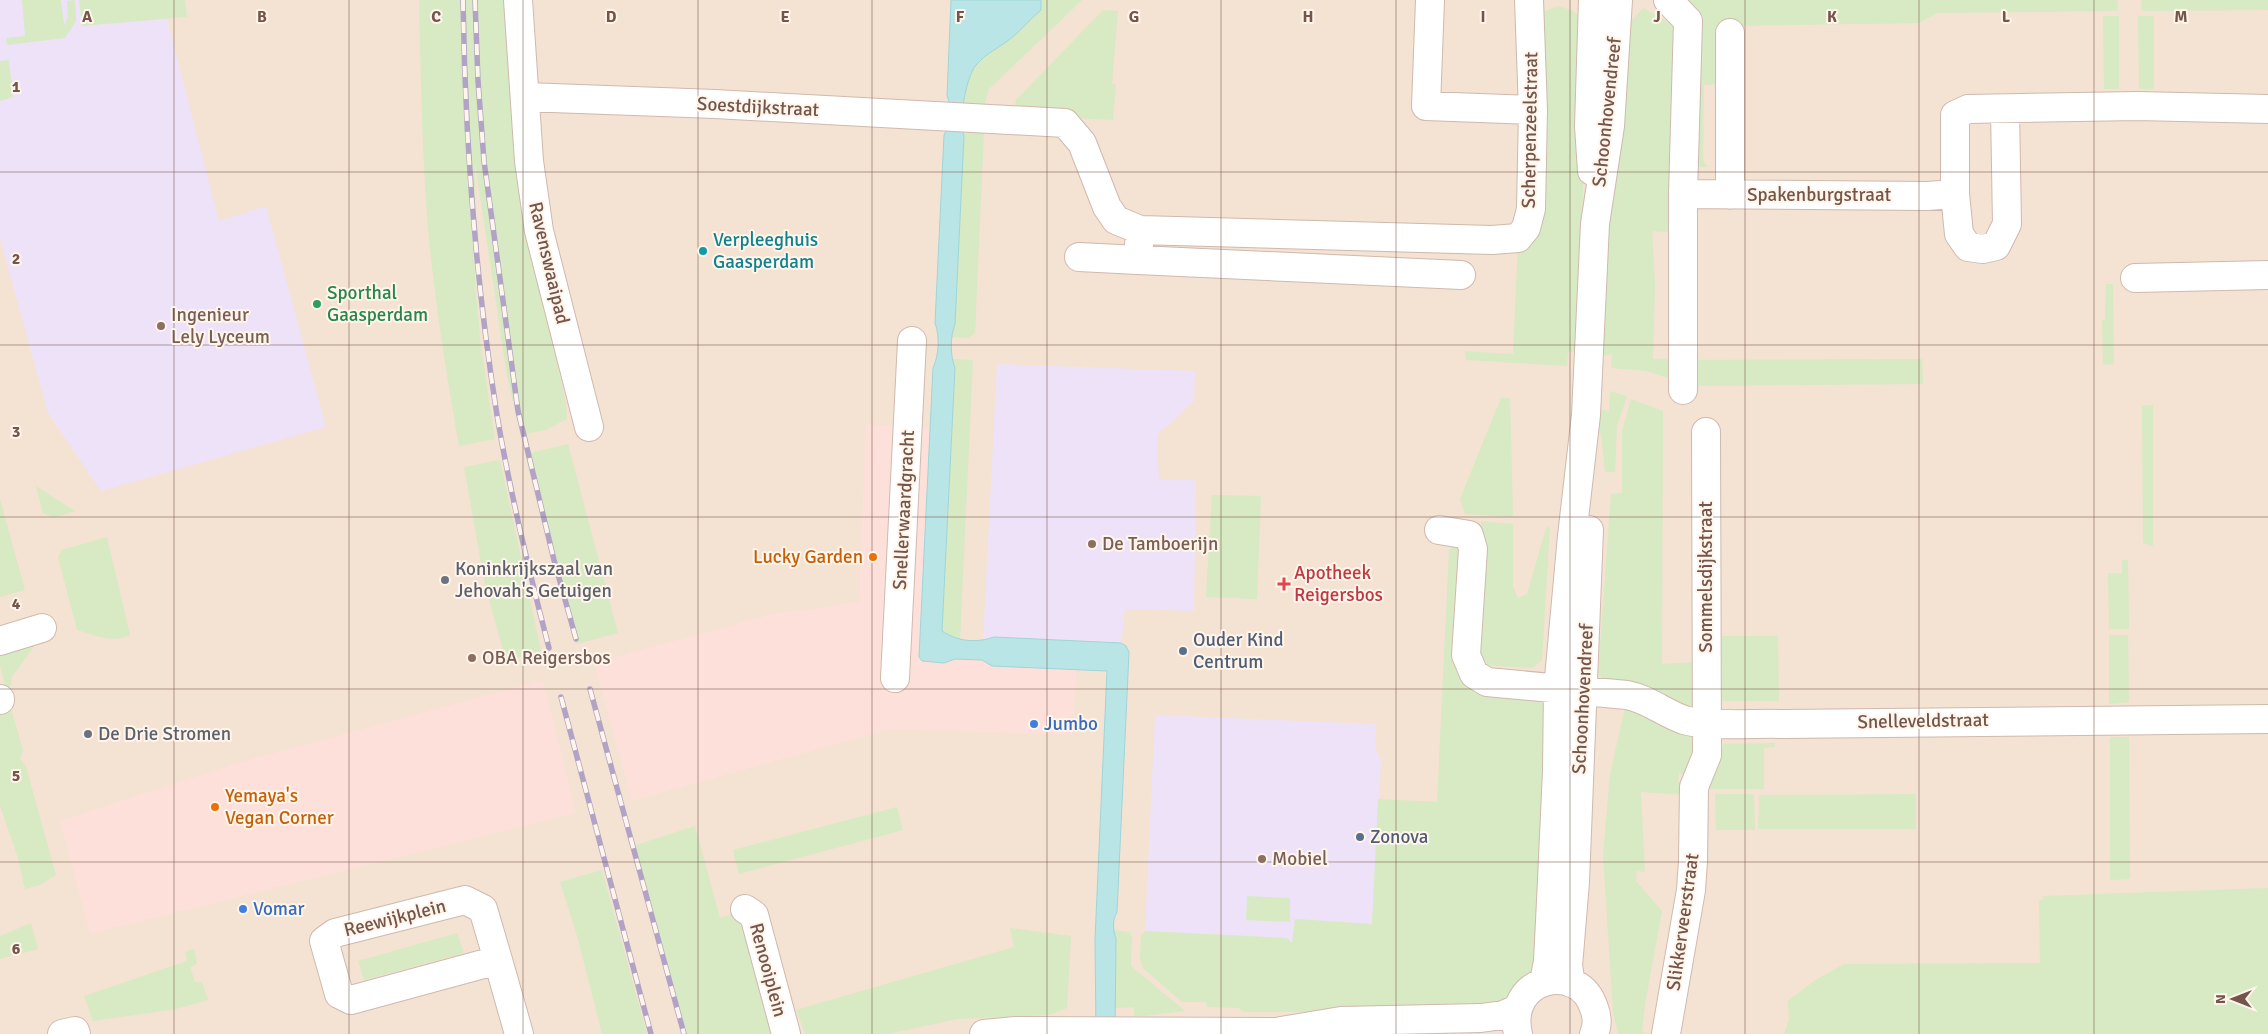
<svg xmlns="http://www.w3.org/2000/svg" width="2268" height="1034" viewBox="0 0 2268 1034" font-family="Signika,sans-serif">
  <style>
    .residential { fill: #f4e2d3 }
    .commercial { fill: #fde0d9 }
    .education { fill: #eee2f9 }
    .green { fill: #d7eac3 }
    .water { fill: #b9e5e6; stroke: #9fd5d8 }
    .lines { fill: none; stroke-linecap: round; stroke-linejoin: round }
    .minor-casing { stroke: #d0b9ae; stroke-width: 30 }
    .minor { stroke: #fff; stroke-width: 28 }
    .rail-casing { stroke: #b2a3c6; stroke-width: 5.5 }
    .rail { stroke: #fff5eb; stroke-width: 4; stroke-dasharray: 11; stroke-linecap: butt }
    .grid { fill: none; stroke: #75554a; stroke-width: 1; stroke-opacity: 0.55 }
    .culture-dot { fill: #0f9aa8; stroke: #fff5eb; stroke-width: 2 }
    .leisure-dot { fill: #2e9e5b; stroke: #fff5eb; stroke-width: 2 }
    .education-dot { fill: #8d6e63; stroke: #fff5eb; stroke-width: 2 }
    .food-dot { fill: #e8710a; stroke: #fff5eb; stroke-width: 2 }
    .worship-dot { fill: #6b7280; stroke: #fff5eb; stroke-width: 2 }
    .health-dot { fill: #e0444e; stroke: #fff5eb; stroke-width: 2 }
    .service-dot { fill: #5c6f8a; stroke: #fff5eb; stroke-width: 2 }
    .shop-dot { fill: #3f7fe0; stroke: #fff5eb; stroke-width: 2 }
    .labels { text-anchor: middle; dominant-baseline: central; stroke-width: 4; stroke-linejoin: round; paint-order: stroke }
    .street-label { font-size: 19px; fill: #75554a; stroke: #fff5eb }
    .culture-label { font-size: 19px; fill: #0d838f; stroke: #fff5eb; text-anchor: start }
    .leisure-label { font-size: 19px; fill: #27864d; stroke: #fff5eb; text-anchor: start }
    .education-label { font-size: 19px; fill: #785e54; stroke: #fff5eb; text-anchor: start }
    .food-label { font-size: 19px; fill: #c56008; stroke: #fff5eb; text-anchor: end }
    .worship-label { font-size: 19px; fill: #5b616d; stroke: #fff5eb; text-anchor: start }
    .health-label { font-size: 19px; fill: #be3a42; stroke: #fff5eb; text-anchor: start }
    .service-label { font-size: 19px; fill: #4e5e75; stroke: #fff5eb; text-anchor: start }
    .shop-label { font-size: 19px; fill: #366cbe; stroke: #fff5eb; text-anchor: start }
    .grid-label { font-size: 16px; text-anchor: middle; font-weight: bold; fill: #75554a; stroke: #fff5eb; stroke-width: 4; stroke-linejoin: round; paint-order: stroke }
  </style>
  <rect width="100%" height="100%" fill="#fcf1e5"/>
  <path class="residential" d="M0 0H2268V1034H0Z"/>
  <path class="commercial" d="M866 424 938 429 929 652 1077 660 1073 735 891 729 632 801 594 663 772 614 859 602Z
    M543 680 576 813 90 934 60 821 234 764Z"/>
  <path class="education" d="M0 0H185L187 17 167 19 219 221 266 206 326 427 101 491 48 413 0 238Z
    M997 364 1195 371 1194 401 1157 435 1159 480H1196L1194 611 1125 609 1121 643 994 637 983 641Z
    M1155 715 1376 724 1375 747 1381 760 1372 924 1295 919 1293 944 1287 938 1145 931Z"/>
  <path class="green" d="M22 0H61L64 25 68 17 67 1 75 0 76 21 65 38 7 45 6 38 25 36Z
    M79 0H185L187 17 82 26Z
    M419 0H508L528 233 566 403 567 419 545 430 521 435 507 376 475 162V282L481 347 495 439 459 446C447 377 436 309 429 239 422 160 421 80 419 0Z
    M1041 0H1082L989 89 984 106 964 104 969 77 975 65 1040 10Z
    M1687 0H2118L2117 11 1937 13 1919 23 1733 26 1719 84 1704 85 1703 160 1708 167H1690L1696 16Z
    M2142 0H2268V10L2141 11Z
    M1559 6 1573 11 1587 24 1579 352 1568 351 1567 366 1466 360 1465 351 1513 354 1518 243 1542 12Z
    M1643 8 1681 29 1668 232 1652 231 1655 282 1653 359 1680 358 1681 382 1646 371 1611 368 1612 354 1601 356 1603 275 1623 30Z
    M1103 10 1118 11 1112 84 1116 85 1113 120 1014 115 1016 100Z
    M2103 16H2119V89H2104Z
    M2138 16H2154V89H2139Z
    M9 60 13 97 0 101V61Z
    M961 130 984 132 975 333 968 338 952 337 955 323 964 136Z
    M2106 284H2113L2114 364 2103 365 2102 320H2105Z
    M952 359 973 360 960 640 953 639 942 632 955 368Z
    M1922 359 1923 384 1702 386 1687 383V360Z
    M1610 391 1627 396 1617 426 1615 472H1605L1601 434 1598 433V409L1609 411Z
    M1501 398H1510L1513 517 1465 514 1460 499Z
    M1631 399 1663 411 1662 664 1695 662 1697 707 1688 714 1608 684 1598 673 1611 494 1622 493V431Z
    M2153 405V546L2143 543 2142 406Z
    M568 444 618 633 576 644 550 553 525 454Z
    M500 460 541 651 506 661 485 585 464 467Z
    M36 486 75 511 53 518 43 513Z
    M1212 495 1261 496 1257 599 1206 597Z
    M0 499 25 590 0 597Z
    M1481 521 1513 524V587L1518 598 1527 594 1546 528 1550 527 1542 660 1532 668 1480 665 1474 651Z
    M107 537 130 635C114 644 94 635 77 630L58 557 62 550Z
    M1455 544 1462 550 1456 651 1537 695 1549 714 1536 972 1505 1003 1430 1012H1243L1239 1008 1207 1007 1206 1002H1182L1143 968 1140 959 1141 935 1145 931 1287 938 1292 943 1295 919 1372 924 1378 799 1437 802 1449 550Z
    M2122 560H2128L2129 629H2109L2108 573 2122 574Z
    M2109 635H2128L2129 702 2109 704Z
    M0 636 39 639 12 677 8 698 23 750 20 758 26 767 56 875 40 885 25 889 18 858 0 806V691L6 689 0 666Z
    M1722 636H1778L1779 701H1722Z
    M1625 707 1696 731 1701 748 1688 776 1679 773 1678 781 1688 782 1685 795 1641 792 1645 872 1637 871 1636 881 1662 911 1645 1004 1642 1032 1651 1034H1618L1613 1012 1603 855 1610 775Z
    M2110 737H2129L2130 879 2110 880Z
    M1775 743V747L1764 748V789H1706L1719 766 1723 744Z
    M1715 794H1754L1755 830H1716Z
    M1916 794V829H1758L1759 795Z
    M897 807 903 830 739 874 733 850Z
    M695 826 720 918 736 913 756 947 781 1034H684L633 846Z
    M602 870 647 1034H602L578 939 560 882Z
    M2268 888V1034H1784L1789 1020 1788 1001 1814 981 1844 964 2040 963 2039 900H2043V896Z
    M1247 896 1290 898V922L1246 920Z
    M31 923 38 949 0 959V936Z
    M1010 928 1071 936 1067 1008 1049 1015 957 1019 888 1034H805L796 1010 1014 947Z
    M1113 930 1130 932 1132 936 1131 966 1185 1011 1134 1017V1007L1115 1008 1116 939Z
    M457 933 464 953 364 980 358 961Z
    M194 949 197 964 190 967 195 982H202L208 1000 176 1009 93 1021 84 996 187 961 185 952Z"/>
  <path class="water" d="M951 0H1041V10C1030 19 1021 31 1010 39 999 48 985 54 976 65 966 77 958 122 964 136L955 324C950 337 950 355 955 368L942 631C958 642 977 643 994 637L1121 643 1126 646 1129 652 1117 912C1112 921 1113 929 1116 939L1115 1034H1096L1095 939 1107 671 992 666 982 660 955 659 944 663 922 661 919 657 933 368C939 355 940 336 935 323L944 135C950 124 953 107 947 96Z"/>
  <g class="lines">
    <g class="minor-casing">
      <path id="minor" d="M518 0 529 161 539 231 589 427
        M1430 0 1426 106 1533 110
        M1668 0 1688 21 1683 194 1927 196 1955 194V115L1968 109 2137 106 2268 109
        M525 97 715 104 1065 123 1082 143 1107 207 1116 220 1140 230 1492 240 1518 238 1526 228 1531 209 1533 110 1529 0
        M1592 171 1589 126 1593 0
        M1683 194V390
        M1955 194 1959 234 1968 247 1983 249 1996 246 2007 224 2005 109
        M1730 195V33
        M1140 230 1138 260 1461 275
        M1079 257 1138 260
        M2135 278 2268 275
        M1439 530 1469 535 1473 549 1466 655 1474 674 1487 682 1627 695C1648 699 1664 713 1684 720 1707 727 1756 723 1782 724L2268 719
        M0 641 42 628
        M895 678 912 341
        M0 699V700
        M465 900 483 909 498 960 351 1000 339 994 324 941 335 933Z
        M745 909 754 915 786 1034
        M498 960 519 1034
        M1544 982 1548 961 1551 901 1557 771 1558 689 1572 536 1586 415 1595 224 1610 126 1618 0
        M1571 983 1568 966 1575 882 1589 530
        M1281 1031 1341 1021 1481 1018 1503 1015 1517 1009
        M62 1034 75 1031 76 1034
        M984 1034 1016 1031 1279 1032 1299 1034
        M1518 1034C1505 977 1579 960 1594 1008 1597 1016 1598 1025 1594 1034
        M1666 1034 1691 890 1693 861 1694 787 1707 755 1706 432"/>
    </g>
    <use href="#minor" class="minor"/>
    <g class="rail-casing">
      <path id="rail" d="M463 0C465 139 475 277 497 415 510 493 529 571 549 648
        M475 0 478 81 484 161 518 411 554 560 576 639
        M590 689 684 1034
        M561 697 651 1034"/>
    </g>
    <use href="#rail" class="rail"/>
  </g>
  <path class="grid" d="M174 0V1034M349 0V1034M523 0V1034M698 0V1034M872 0V1034M1047 0V1034M1221 0V1034M1396 0V1034M1570 0V1034M1745 0V1034M1919 0V1034M2094 0V1034M0 172H2268M0 345H2268M0 517H2268M0 689H2268M0 862H2268"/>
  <circle class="culture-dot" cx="703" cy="251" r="5"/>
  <circle class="leisure-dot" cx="317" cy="304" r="5"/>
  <g class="education-dot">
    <circle cx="161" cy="326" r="5"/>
    <circle cx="1092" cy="544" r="5"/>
    <circle cx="472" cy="658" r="5"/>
    <circle cx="1262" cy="859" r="5"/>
  </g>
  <g class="food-dot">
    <circle cx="873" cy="557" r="5"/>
    <circle cx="215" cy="807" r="5"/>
  </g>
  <g class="worship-dot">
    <circle cx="445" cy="580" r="5"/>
    <circle cx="88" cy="734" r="5"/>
  </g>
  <path class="health-dot" d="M1281.5 576.5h5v5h5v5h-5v5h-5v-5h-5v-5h5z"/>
  <g class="service-dot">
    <circle cx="1183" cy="651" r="5"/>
    <circle cx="1360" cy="837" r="5"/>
  </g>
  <g class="shop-dot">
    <circle cx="1034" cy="724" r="5"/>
    <circle cx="243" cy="909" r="5"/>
  </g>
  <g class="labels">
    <g class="street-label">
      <text transform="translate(758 107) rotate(3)">Soestdijkstraat</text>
      <text transform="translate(1607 112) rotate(-84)">Schoonhovendreef</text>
      <text transform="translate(1530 130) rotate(-89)">Scherpenzeelstraat</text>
      <text x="1819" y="195">Spakenburgstraat</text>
      <text transform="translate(549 263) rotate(77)">Ravenswaaipad</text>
      <text transform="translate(904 510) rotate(-87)">Snellerwaardgracht</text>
      <text transform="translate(1706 577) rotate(-90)">Sommelsdijkstraat</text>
      <text transform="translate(1583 699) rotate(-87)">Schoonhovendreef</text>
      <text transform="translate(1923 721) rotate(-1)">Snelleveldstraat</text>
      <text transform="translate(395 918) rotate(-14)">Reewijkplein</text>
      <text transform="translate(1683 922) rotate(-82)">Slikkerveerstraat</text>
      <text transform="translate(768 970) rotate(75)">Renooiplein</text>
    </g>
    <g class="culture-label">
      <text x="713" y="240">Verpleeghuis<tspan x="713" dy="22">Gaasperdam</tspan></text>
    </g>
    <g class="leisure-label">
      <text x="327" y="293">Sporthal<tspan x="327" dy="22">Gaasperdam</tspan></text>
    </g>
    <g class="education-label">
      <text x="171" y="315">Ingenieur<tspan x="171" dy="22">Lely Lyceum</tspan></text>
      <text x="1102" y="544">De Tamboerijn</text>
      <text x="482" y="658">OBA Reigersbos</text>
      <text x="1272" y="859">Mobiel</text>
    </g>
    <g class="food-label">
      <text x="863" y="557">Lucky Garden</text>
      <text x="225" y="796" text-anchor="start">Yemaya's<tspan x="225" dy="22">Vegan Corner</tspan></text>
    </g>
    <g class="worship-label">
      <text x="455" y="569">Koninkrijkszaal van<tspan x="455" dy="22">Jehovah's Getuigen</tspan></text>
      <text x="98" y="734">De Drie Stromen</text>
    </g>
    <g class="health-label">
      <text x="1294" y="573">Apotheek<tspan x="1294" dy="22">Reigersbos</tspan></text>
    </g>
    <g class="service-label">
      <text x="1193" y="640">Ouder Kind<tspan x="1193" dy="22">Centrum</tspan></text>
      <text x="1370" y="837">Zonova</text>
    </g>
    <g class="shop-label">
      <text x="1044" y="724">Jumbo</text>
      <text x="253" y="909">Vomar</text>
    </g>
  </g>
  <g class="grid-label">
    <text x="87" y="22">A</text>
    <text x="262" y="22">B</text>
    <text x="436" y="22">C</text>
    <text x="611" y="22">D</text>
    <text x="785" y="22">E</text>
    <text x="960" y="22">F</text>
    <text x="1134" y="22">G</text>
    <text x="1308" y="22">H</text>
    <text x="1483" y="22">I</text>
    <text x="1657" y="22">J</text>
    <text x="1832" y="22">K</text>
    <text x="2006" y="22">L</text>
    <text x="2181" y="22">M</text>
    <text x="16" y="92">1</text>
    <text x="16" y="264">2</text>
    <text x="16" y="437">3</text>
    <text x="16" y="609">4</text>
    <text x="16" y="781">5</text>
    <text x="16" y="954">6</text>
  </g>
  <g transform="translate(2233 999) rotate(270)" stroke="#fff5eb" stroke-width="4" paint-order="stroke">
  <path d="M0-4L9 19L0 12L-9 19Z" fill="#75554a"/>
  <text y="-8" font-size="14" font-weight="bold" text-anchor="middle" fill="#75554a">N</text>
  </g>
</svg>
